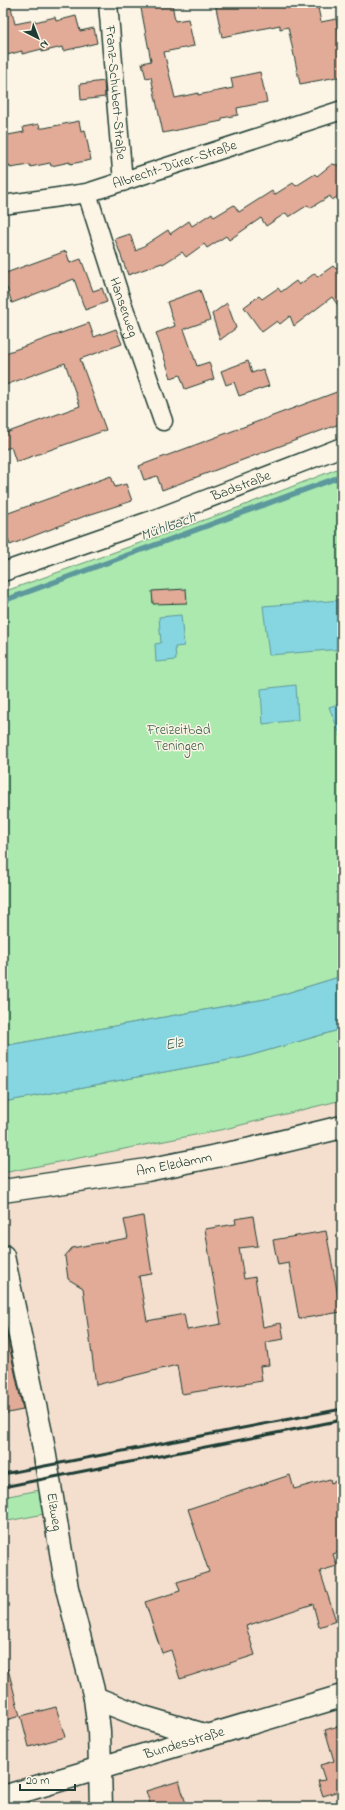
<svg xmlns="http://www.w3.org/2000/svg" width="345" height="1810" viewBox="0 0 345 1810" font-family="'Indie Flower',sans-serif">
  <style>
    .built { fill: #f4dfce }
    .green { fill: #abe9af; stroke: #659372 }
    .water { fill: #86d6e2; stroke: #5d999c }
    .lines { fill: none; stroke-linecap: round; stroke-linejoin: round }
    .stream { stroke: #5d999c; stroke-width: 5.5 }
    .building { fill: #e1ab97; stroke: #1f3d34 }
    .minor-casing { stroke: #1f3d34; stroke-width: 21 }
    .tertiary-casing { stroke: #1f3d34; stroke-width: 25 }
    .primary-casing { stroke: #1f3d34; stroke-width: 25 }
    .minor { stroke: #fcf5e5; stroke-width: 18 }
    .tertiary { stroke: #fcf5e5; stroke-width: 22 }
    .primary { stroke: #fcf5e5; stroke-width: 22 }
    .rail { stroke: #1f3d34; stroke-width: 3 }
    .labels { text-anchor: middle; dominant-baseline: central; stroke-width: 3; stroke-linejoin: round; paint-order: stroke }
    .street-label { font-size: 14px; fill: #1f3d34; stroke: #fcf5e5 }
    .park-label { font-size: 14px; fill: #3b5f4d; stroke: #fcf5e5 }
    .water-label { font-size: 15px; font-style: italic; fill: #345c57; stroke: #fcf5e5 }
  </style>
  <rect width="100%" height="100%" fill="#fcf5e5"/>
  <filter id="ink" filterUnits="userSpaceOnUse"><feTurbulence type="fractalNoise" baseFrequency=".025" numOctaves="2"/><feDisplacementMap in="SourceGraphic" scale="8" xChannelSelector="R" yChannelSelector="G"/><feConvolveMatrix kernelMatrix="1 2 1 2 8 2 1 2 1" color-interpolation-filters="sRGB"/></filter>
  <g filter="url(#ink)">
    <path class="built" d="M342 1100V1807H3V1522L44 1514 40 1490 3 1497V1173L225 1129Z"/>
    <path class="green" d="M342 467V976L271 998 3 1046V592L240 507Z
      M342 1029V1100L225 1129 3 1173V1102L245 1057Z
      M40 1490 44 1514 3 1522V1497Z"/>
    <path class="water" d="M342 600V649L269 655 263 606Z
      M181 615 184 646 175 647 176 660 156 662 155 644 161 643 159 617Z
      M296 685 298 720 263 724 261 689Z
      M342 703V739L329 707Z
      M342 976V1029L245 1057 3 1102V1046L271 998Z"/>
    <g class="lines">
      <path class="stream" d="M3 601 342 476"/>
    </g>
    <path class="building" d="M3 3H10L15 24 35 20V22L55 17 56 21 76 16 80 31 94 28 97 43 63 51 62 47 42 52V49L22 54V51L3 56Z
      M140 3H172L175 21 188 19 194 46 164 52 175 98 198 93V95L233 88 231 78 260 72 267 102 237 108 238 115 222 118V121L163 133 151 77 146 78 142 63 151 61Z
      M215 3H317L321 22 336 19 342 45V76L300 84 288 27 280 29V25L222 37Z
      M104 81 105 97 81 100 80 84Z
      M79 121 81 131 85 130 91 160 70 164V162L51 166 50 163 30 167V165L10 168V165L3 167V136L24 132 23 127 39 124 40 128H44Z
      M332 164 342 166V194L332 200 330 196 310 208 308 205 289 217 286 213 266 226 261 218 229 240 226 236 207 248 204 244 186 257 182 252 163 264 162 263 128 275 115 239 130 234 136 251 168 230 170 234 189 221 192 226 212 213 214 217 234 205 239 212 272 191 274 195 293 183 296 186 315 174 317 176Z
      M66 251 70 263 81 259 93 291 102 288 107 302 85 310 74 279 12 303 7 288 3 290V274Z
      M342 265V311L332 297 294 326 290 316 280 324 277 321 262 332 244 307 259 296 262 299 278 288 281 292 296 281 299 285 315 273 317 277 333 266 336 269Z
      M200 290 210 320 184 329 197 366 209 362 214 379 185 389 180 375 171 378 156 333 175 326 167 302Z
      M227 303 236 328 220 340 212 314Z
      M89 323 94 337 116 329 122 344 80 359 106 430 16 462 11 447 3 450V434L80 406 65 363 3 386V354Z
      M248 361 252 373 263 369 269 386 239 396 234 382 226 385 221 371Z
      M342 390V423L162 490 157 476 144 480 139 466Z
      M111 476 115 487 126 484 132 501 85 516 10 545 3 526V515Z
      M186 589 187 603 153 604 152 591Z
      M143 1216 152 1274 139 1276 147 1321 184 1314 187 1330 221 1324 205 1229 236 1224 235 1219 253 1216 258 1246 239 1248 244 1279 255 1277 263 1327 281 1323 284 1339 266 1342 269 1365 260 1366 262 1381 182 1394 177 1365 96 1385 83 1288 68 1279 65 1256 72 1248 128 1238 124 1220Z
      M326 1231 341 1312 299 1319 289 1263 278 1265 273 1240Z
      M6 1331 23 1410 3 1414V1332Z
      M290 1475 294 1489 330 1479 331 1483 342 1479V1551L333 1554 337 1566 320 1571 336 1621 319 1627 313 1604 246 1626 255 1655 180 1679 171 1650 162 1653 145 1602 180 1591 177 1582 209 1572 188 1509Z
      M8 1669 20 1716 3 1721V1670Z
      M56 1707 65 1737 29 1747 21 1716Z
      M342 1725V1790L323 1796 318 1781 325 1780 320 1765 334 1761 325 1730Z
      M179 1781 187 1807H151L146 1791Z"/>
    <g class="lines">
      <g class="minor-casing">
        <g id="minor">
          <path id="s1" d="M108 3 123 182"/>
          <path id="s2" d="M87 193 119 294 163 421"/>
          <path id="s3" d="M3 205 87 193 342 110"/>
          <path id="s4" d="M3 572 155 519 342 447"/>
        </g>
      </g>
      <g class="tertiary-casing">
        <g id="tertiary">
          <path id="s5" d="M3 1191 147 1170 251 1149 342 1127"/>
          <path id="s6" d="M3 1256 42 1438 67 1588 95 1698 99 1731 101 1807"/>
          <path d="M95 1698 143 1717 208 1736"/>
        </g>
      </g>
      <g class="primary-casing">
        <g id="primary">
          <path id="s7" d="M3 1797 342 1696"/>
        </g>
      </g>
      <use href="#minor" class="minor"/>
      <use href="#tertiary" class="tertiary"/>
      <use href="#primary" class="primary"/>
      <path class="rail" d="M3 1474 342 1409
        M3 1487 342 1420"/>
    </g>
  </g>
  <g class="labels">
    <g class="street-label">
      <text stroke="none"><textPath href="#s1" startOffset="90">Franz-Schubert-Straße</textPath></text>
      <text stroke="none"><textPath href="#s3" startOffset="177">Albrecht-Dürer-Straße</textPath></text>
      <text stroke="none"><textPath href="#s2" startOffset="120">Hanserweg</textPath></text>
      <text stroke="none"><textPath href="#s4" startOffset="253">Badstraße</textPath></text>
      <text stroke="none"><textPath href="#s5" startOffset="173">Am Elzdamm</textPath></text>
      <text stroke="none"><textPath href="#s6" startOffset="261">Elzweg</textPath></text>
      <text stroke="none"><textPath href="#s7" startOffset="189">Bundesstraße</textPath></text>
    </g>
    <g class="park-label">
      <text x="179" y="730">Freizeitbad<tspan x="179" dy="16">Teningen</tspan></text>
    </g>
    <g class="water-label">
      <text transform="translate(168 527) rotate(-20)">Mühlbach</text>
      <text transform="translate(174 1044) rotate(-10)">Elz</text>
    </g>
  </g>
  <rect width="345" height="1810" fill="none" stroke="#fcf5e5" stroke-width="16"/>
  <rect x="8" y="8" width="329" height="1794" fill="none" stroke="#1f3d34" stroke-width="1.5" filter="url(#ink)"/>
  <g transform="translate(38 38) rotate(138)" stroke="#fcf5e5" stroke-width="3" paint-order="stroke">
  <path d="M0-3L7 15L0 10L-7 15Z" fill="#1f3d34"/>
  <text y="-6" font-size="11" font-weight="bold" text-anchor="middle" fill="#1f3d34">N</text>
  </g>
  <path d="M20 1784v6h55v-6" fill="none" stroke="#1f3d34" stroke-width="2"/>
  <text x="26" y="1784" font-size="12" fill="#1f3d34" stroke="#fcf5e5" stroke-width="3" paint-order="stroke">20 m</text>
</svg>
